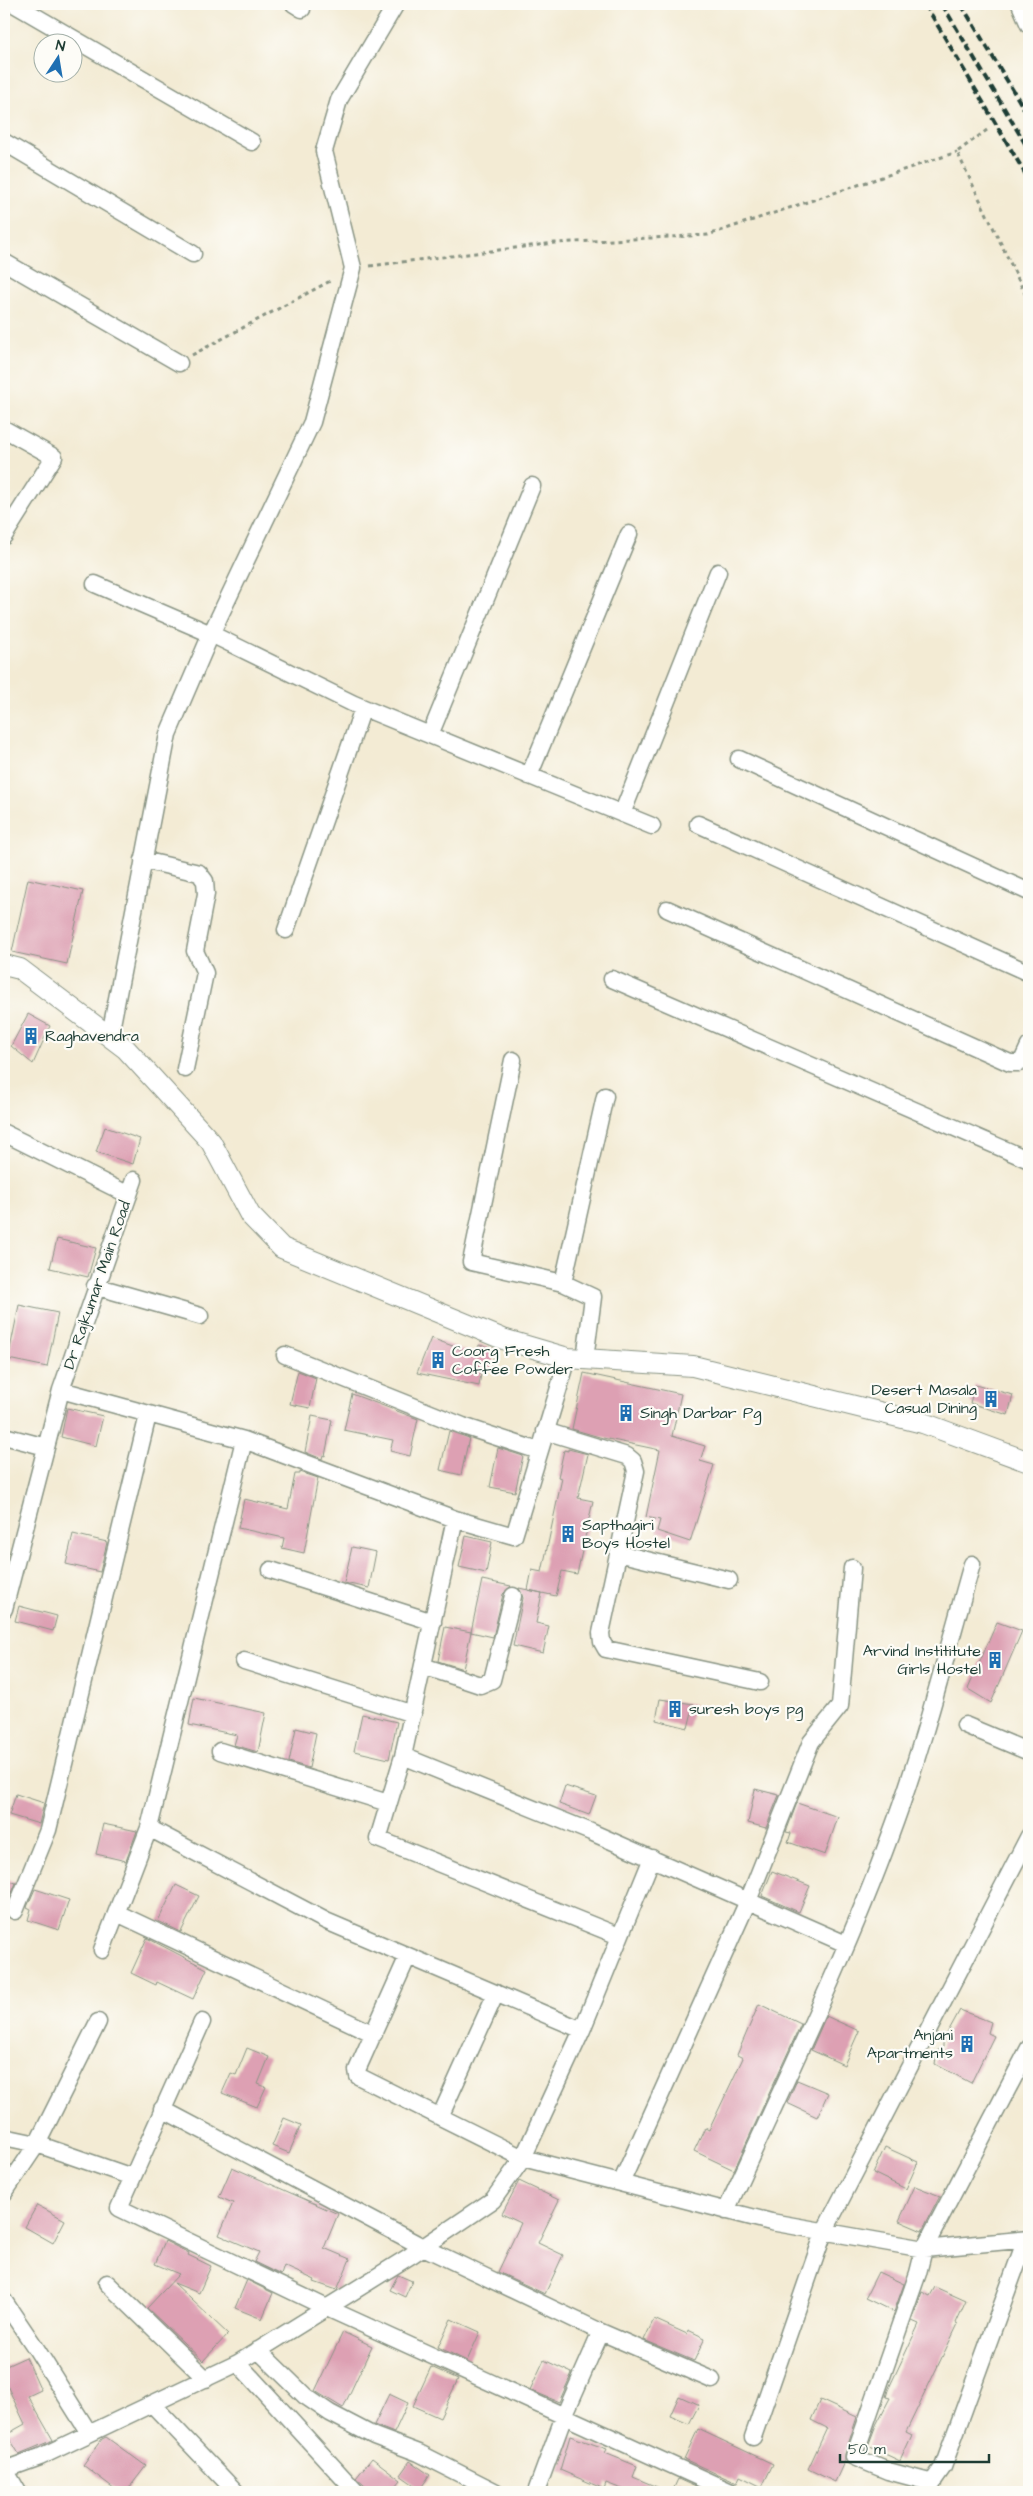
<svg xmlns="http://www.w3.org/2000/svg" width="1033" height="2496" viewBox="0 0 1033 2496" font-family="'Architects Daughter',sans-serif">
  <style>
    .building { fill: #dda0b3 }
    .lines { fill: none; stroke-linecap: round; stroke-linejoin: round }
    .minor-casing { stroke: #899484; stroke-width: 19 }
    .tertiary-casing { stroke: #899484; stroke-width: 22 }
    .path { stroke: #899484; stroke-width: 3; stroke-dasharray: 4 4; stroke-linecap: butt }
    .minor { stroke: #fff; stroke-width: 16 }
    .tertiary { stroke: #fff; stroke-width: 20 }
    .rail { stroke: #1f3d34; stroke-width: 4; stroke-dasharray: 8 4; stroke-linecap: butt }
    .labels { text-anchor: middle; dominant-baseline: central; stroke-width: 4.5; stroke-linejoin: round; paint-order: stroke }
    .poi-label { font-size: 16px; fill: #1f3d34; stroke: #fdfcf7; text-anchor: start }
    .street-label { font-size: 16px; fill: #1f3d34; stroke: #fdfcf7 }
  </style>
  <rect width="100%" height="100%" fill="#fdfcf7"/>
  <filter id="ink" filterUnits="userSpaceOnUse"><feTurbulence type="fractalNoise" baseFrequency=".02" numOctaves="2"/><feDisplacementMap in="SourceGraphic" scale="10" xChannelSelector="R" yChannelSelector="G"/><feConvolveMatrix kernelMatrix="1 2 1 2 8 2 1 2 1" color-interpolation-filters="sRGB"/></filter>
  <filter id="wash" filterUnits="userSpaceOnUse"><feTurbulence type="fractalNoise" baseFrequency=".0096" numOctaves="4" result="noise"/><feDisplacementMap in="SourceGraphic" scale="20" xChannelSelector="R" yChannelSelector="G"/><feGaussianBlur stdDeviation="1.12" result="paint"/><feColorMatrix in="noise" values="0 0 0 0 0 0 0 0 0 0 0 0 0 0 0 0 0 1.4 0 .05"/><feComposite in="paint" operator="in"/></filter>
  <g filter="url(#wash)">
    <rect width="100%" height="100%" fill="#f3ebd4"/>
    <g id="blocks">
      <path class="building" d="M28 879 83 891 67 964 12 952Z
        M28 1014 50 1026 33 1064 11 1046Z
        M105 1127 140 1139 133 1164 96 1152Z
        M57 1239 96 1248 88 1277 50 1268Z
        M19 1305 58 1313 47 1367 8 1359Z
        M431 1338 477 1355 479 1345 495 1349 491 1370 482 1368 479 1386 417 1373Z
        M298 1371 316 1378 310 1408 290 1404Z
        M584 1373 681 1394 672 1436 705 1446 700 1461 714 1465 690 1542 657 1531 660 1520 646 1517 660 1450 603 1438 572 1429Z
        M975 1385 1013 1395 1008 1415 970 1403Z
        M352 1394 418 1419 410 1456 390 1451 393 1440 344 1430Z
        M67 1408 103 1416 96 1446 61 1437Z
        M312 1416 332 1420 325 1456 323 1455 322 1459 305 1452Z
        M449 1431 469 1438 461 1475 440 1470Z
        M498 1448 523 1456 515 1492 490 1487Z
        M568 1449 588 1454 578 1498 593 1501 577 1574 562 1571 556 1596 528 1590 532 1570 542 1572 562 1478 558 1477 564 1450 568 1451Z
        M300 1472 318 1478 304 1553 282 1548 284 1538 238 1528 244 1499 288 1509 295 1474H300Z
        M73 1534 107 1542 100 1572 66 1564Z
        M466 1536 492 1542 486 1573 459 1567Z
        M352 1547 376 1552 369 1588 344 1583Z
        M482 1580 511 1586 503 1594 493 1637 471 1632Z
        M519 1588 542 1593 536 1623 549 1626 543 1653 513 1646 523 1598Z
        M19 1606 57 1616 53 1631 15 1621Z
        M997 1622 1022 1631 991 1703 968 1689Z
        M445 1627 471 1632 463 1669 438 1661Z
        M194 1698 266 1713 258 1752 234 1745 237 1735 189 1725Z
        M660 1699 694 1704 688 1728 656 1720Z
        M362 1714 397 1722 389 1759 354 1751Z
        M296 1728 316 1733 309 1768 289 1762Z
        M565 1786 596 1796 589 1815 559 1804Z
        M755 1789 779 1795 766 1828 748 1823Z
        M16 1794 44 1803 39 1824 9 1815Z
        M797 1803 838 1817 825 1855 788 1842 791 1833 786 1832Z
        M103 1824 137 1831 126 1861 96 1854Z
        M772 1871 810 1886 799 1912 762 1896Z
        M4 1879 16 1883 9 1900 4 1898Z
        M176 1885 199 1896 181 1932 158 1921Z
        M35 1889 69 1900 59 1930 28 1920 31 1909 27 1907Z
        M147 1938 207 1969 193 1999 157 1982 156 1985 131 1973Z
        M759 2004 801 2024 734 2170 694 2151 705 2128 709 2130 743 2058 737 2055Z
        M960 2010 991 2022 988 2033 994 2036 971 2083 935 2064 937 2051 943 2047V2041Z
        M826 2016 859 2031 844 2065 811 2050Z
        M247 2048 269 2057 258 2084 266 2087 257 2107 222 2093 231 2073 236 2075Z
        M797 2080 828 2093 817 2117 787 2103Z
        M284 2118 301 2125 289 2153 272 2146Z
        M885 2147 918 2162 906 2189 873 2173Z
        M232 2167 338 2214 324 2248 350 2259 337 2290 314 2282 315 2280 284 2266 281 2275 254 2262 259 2252 219 2235 233 2203 219 2197Z
        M519 2181 559 2200 538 2243 563 2255 545 2294 498 2272 521 2223 502 2214Z
        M915 2186 940 2196 922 2231 899 2221Z
        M37 2205 65 2220 53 2243 25 2227Z
        M165 2241 189 2253 188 2255 211 2266 199 2293 174 2283 228 2334 203 2361 147 2308 179 2274 155 2264Z
        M878 2272 904 2284 894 2312 865 2298Z
        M398 2275 412 2281 405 2297 390 2290Z
        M247 2280 273 2293 262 2319 235 2308Z
        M935 2287 966 2301 956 2323 958 2324 906 2432 912 2435 900 2461 868 2446 876 2425 890 2398 886 2397 888 2390 919 2324 912 2321 922 2292 930 2296Z
        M451 2319 480 2332 467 2361 438 2347Z
        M654 2319 687 2334 688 2330 705 2338 694 2361 644 2340Z
        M343 2332 372 2346 343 2408 315 2391Z
        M26 2357 41 2390 28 2396 53 2440 19 2454 7 2434 25 2424 4 2379V2367Z
        M544 2360 572 2373 559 2402 530 2390Z
        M431 2367 458 2379 440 2418 413 2406Z
        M389 2394 408 2403 394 2433 374 2425Z
        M679 2396 699 2405 689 2424 670 2416Z
        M820 2400 857 2417 845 2454V2460L835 2482 808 2469 827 2428 811 2420Z
        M698 2429 773 2464 762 2487 740 2476 737 2483 684 2459Z
        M570 2436 607 2449 605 2453 637 2466 633 2477 669 2492H630L606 2483 604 2489 560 2470Z
        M106 2437 146 2466 126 2492H119L83 2465 102 2439Z
        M372 2458 401 2480 391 2492H372L356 2478Z
        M410 2461 430 2475 420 2489 400 2475Z
        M678 2479 698 2488 696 2492H672Z"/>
    </g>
  </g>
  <g filter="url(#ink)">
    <use href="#blocks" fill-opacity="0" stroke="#899484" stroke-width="1"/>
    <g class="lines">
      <g class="minor-casing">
        <path id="minor" d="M14 4 252 142
          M294 4 302 9
          M1020 4 1029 25
          M4 142 193 254
          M4 262 179 363
          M4 429 54 457 4 536
          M95 584 211 634 354 704 652 826
          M430 735 532 486
          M739 759 1029 892
          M529 776 629 534
          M622 814 718 572
          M698 824 1029 973
          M143 860 199 873 205 881 206 894 195 951 205 973 185 1069
          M667 909 1010 1063H1019L1023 1059 1029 1046
          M286 930 363 708
          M612 979 1029 1160
          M110 1035 168 734 211 634 312 422 353 268 324 151 339 100 396 4
          M513 1060 471 1262 563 1283 593 1297 585 1359
          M4 1133 129 1195
          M563 1283 605 1096
          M95 1286 200 1316
          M285 1355 463 1426 539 1451
          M61 1390 244 1440 455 1519 514 1536 568 1358
          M545 1431 627 1456 633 1461 636 1471 601 1633 602 1642 606 1649 760 1682
          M4 1436 46 1447
          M455 1519 403 1756 378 1839 619 1936
          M618 1553 729 1580
          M271 1570 433 1622
          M4 1609 61 1390 134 1180
          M244 1661 413 1714
          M423 1666 480 1685 492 1680 513 1596
          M965 1725 1029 1752
          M220 1751 388 1803
          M403 1756 591 1832 846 1944
          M149 1828 326 1921 582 2030
          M15 1911 48 1830 148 1415
          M117 1913 374 2034
          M102 1950 149 1828 244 1440
          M408 1956 357 2070 358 2076 523 2158 771 2222 924 2249 1029 2239
          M202 2022 119 2208 327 2308 731 2492
          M162 2109 423 2247 601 2332 712 2380
          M440 2117 496 1993
          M4 2137 37 2144 132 2177
          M621 2183 748 1901 811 1742 840 1706 852 1568
          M4 2193 37 2144 98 2022
          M726 2211C782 2087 843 1964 890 1836 923 1748 946 1655 972 1564
          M107 2283 206 2379
          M4 2301 37 2350 89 2433
          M258 2350 305 2396 330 2413 374 2436 419 2453 496 2492
          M238 2363 356 2492
          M153 2405 236 2492
          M753 2437 824 2232 1029 1836
          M4 2468 18 2492
          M4 2470 40 2457 238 2363 410 2256 493 2200 523 2158 582 2030 652 1858
          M933 2483 888 2471 854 2457 918 2273 924 2249 1029 2048
          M926 2491 943 2467 1026 2239
          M536 2492 564 2416 601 2332"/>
      </g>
      <g class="tertiary-casing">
        <path id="tertiary" d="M4 965 20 969 126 1049 211 1142 250 1215 282 1248 503 1339 568 1358 693 1366 923 1423 1029 1462"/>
      </g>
      <path class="path" d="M987 130 957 152 1029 302
        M370 266 555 243 708 235 957 152
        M192 355 332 280"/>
      <use href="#minor" class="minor"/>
      <use href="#tertiary" class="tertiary"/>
      <path class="rail" d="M925 4 1029 180
        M942 4 1029 150
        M961 4 1029 117"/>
    </g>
  </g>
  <defs>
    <g id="building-bare" transform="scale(1.35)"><path d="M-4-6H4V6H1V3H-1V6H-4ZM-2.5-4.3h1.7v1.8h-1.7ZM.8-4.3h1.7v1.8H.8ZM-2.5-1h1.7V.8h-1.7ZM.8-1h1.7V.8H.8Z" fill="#1f6fb2" stroke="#fdfcf7" stroke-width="2.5" paint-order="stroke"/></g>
  </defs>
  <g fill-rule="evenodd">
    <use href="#building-bare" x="31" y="1036"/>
    <use href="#building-bare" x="438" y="1360"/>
    <use href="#building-bare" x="991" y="1399"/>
    <use href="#building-bare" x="626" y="1413"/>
    <use href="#building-bare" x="568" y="1534"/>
    <use href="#building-bare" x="995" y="1660"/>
    <use href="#building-bare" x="675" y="1709"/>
    <use href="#building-bare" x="967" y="2044"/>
  </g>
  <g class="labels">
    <g class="poi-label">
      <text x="45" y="1036">Raghavendra</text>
      <text x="452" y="1351">Coorg Fresh<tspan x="452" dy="18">Coffee Powder</tspan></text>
      <text x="977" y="1390" text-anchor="end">Desert Masala<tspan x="977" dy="18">Casual Dining</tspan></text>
      <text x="640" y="1413">Singh Darbar Pg</text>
      <text x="582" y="1525">Sapthagiri<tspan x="582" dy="18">Boys Hostel</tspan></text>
      <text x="981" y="1651" text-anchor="end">Arvind Instititute<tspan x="981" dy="18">Girls Hostel</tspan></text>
      <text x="689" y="1709">suresh boys pg</text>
      <text x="953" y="2035" text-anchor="end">Anjani<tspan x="953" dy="18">Apartments</tspan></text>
    </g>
    <g class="street-label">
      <text transform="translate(97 1285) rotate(-71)">Dr Rajkumar Main Road</text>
    </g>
  </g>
  <rect width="1033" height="2496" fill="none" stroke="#fdfcf7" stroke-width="20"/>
  <g transform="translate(58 58) rotate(12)"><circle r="24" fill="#fdfcf7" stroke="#a4b0a9"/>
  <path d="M0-4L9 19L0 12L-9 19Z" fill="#1f6fb2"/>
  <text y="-8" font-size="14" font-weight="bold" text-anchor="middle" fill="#1f3d34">N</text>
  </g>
  <path d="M840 2454v8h149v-8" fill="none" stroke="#1f3d34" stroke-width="2.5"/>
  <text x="848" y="2454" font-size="15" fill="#1f3d34" stroke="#fdfcf7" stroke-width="4" paint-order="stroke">50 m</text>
</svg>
